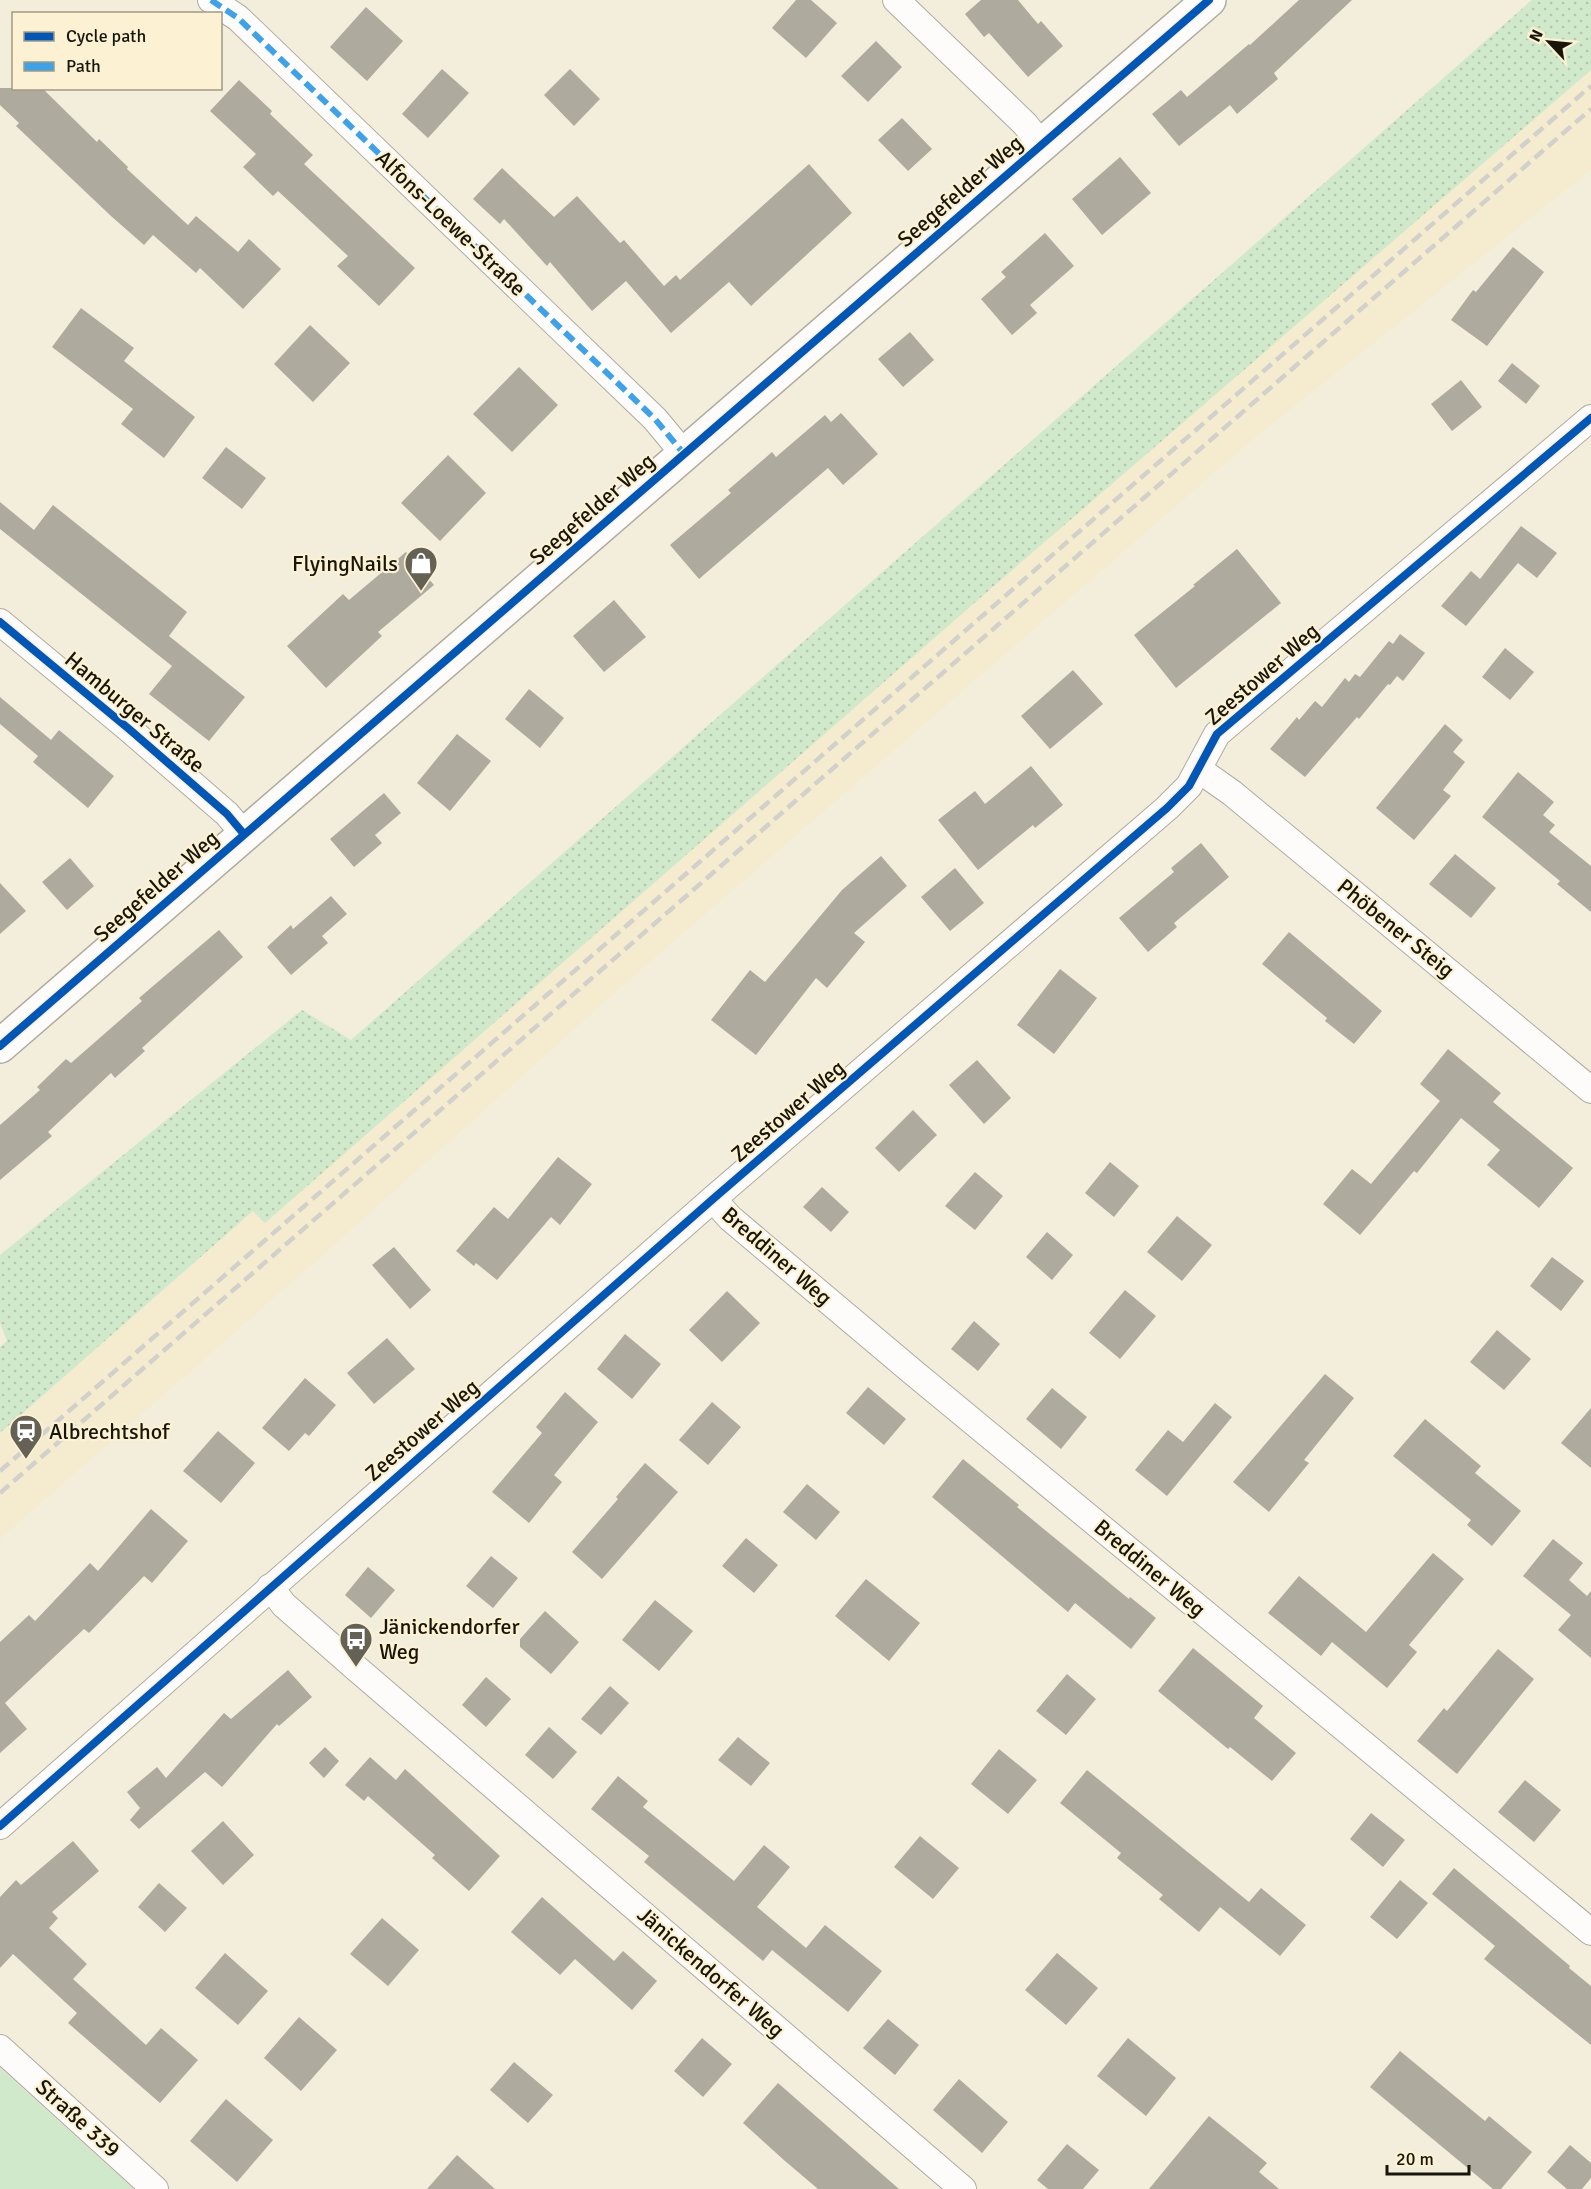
<svg xmlns="http://www.w3.org/2000/svg" width="1591" height="2189" viewBox="0 0 1591 2189" font-family="Signika,sans-serif">
  <style>
    .built { fill: #f5ebcf }
    .grass { fill: url(#grass-dots) }
    .park { fill: #d0e9cb }
    .building { fill: #afaa9e }
    .lines { fill: none; stroke-linecap: round; stroke-linejoin: round }
    .street-casing { stroke: #afac9e; stroke-width: 28 }
    .secondary-casing { stroke: #afac9e; stroke-width: 36 }
    .street { stroke: #fdfcfa; stroke-width: 26 }
    .secondary { stroke: #fdfcfa; stroke-width: 33 }
    .rail { stroke: #d1d0cb; stroke-width: 4.5; stroke-dasharray: 12 6; stroke-linecap: butt }
    .quiet { stroke: #3da2e9; stroke-width: 6; stroke-dasharray: 12 6; stroke-linecap: butt }
    .cycleway-casing { stroke: #fcf2d3; stroke-width: 11 }
    .cycleway { stroke: #0057b8; stroke-width: 8 }
    .labels { text-anchor: middle; dominant-baseline: central; stroke-width: 4.5; stroke-linejoin: round; paint-order: stroke }
    .street-label { font-size: 22px; fill: #18150a; stroke: #fcf2d3 }
    .poi-label { font-size: 22px; fill: #18150a; stroke: #fcf2d3; text-anchor: start }
  </style>
  <defs>
    <pattern id="grass-dots" width="8" height="8" patternUnits="userSpaceOnUse" patternTransform="scale(1.5)"><rect width="8" height="8" fill="#d0e9cb"/><path d="M2 2h.1M6 6h.1" fill="none" stroke="#b2c7ad" stroke-width="1.8" stroke-linecap="round"/></pattern>
  </defs>
  <rect width="100%" height="100%" fill="#f3eddc"/>
  <path class="built" d="M1591 70V170L1258 435 628 981 333 1246 0 1539V1433L254 1211 265 1223 995 585Z"/>
  <path class="grass" d="M1532 0H1591V70L995 585 265 1223 253 1211 0 1433V1347L7 1341 0 1323V1255L302 1010 351 1040Z"/>
  <path class="park" d="M0 2068 134 2189H0Z"/>
  <path class="building" d="M796 0H811L837 23 806 58 772 28Z
    M981 0H1018L1038 24 1041 21 1063 46 1028 77 989 33 984 37 965 14Z
    M1299 0H1352L1274 73 1278 79 1237 114 1230 105 1179 146 1152 114 1181 90 1187 97 1249 44 1250 45Z
    M366 7 403 41 367 81 330 47Z
    M876 41 902 67 868 102 841 76Z
    M442 69 469 93 428 138 402 114Z
    M570 69 600 99 574 126 544 95Z
    M239 80 272 111 270 114 313 155 304 164 415 268 379 306 337 266 348 256 278 191 273 196 243 167 256 154 210 111Z
    M0 88H42L97 142 99 139 128 167 127 169 188 225 196 216 238 252 249 239 281 269 243 309 200 268 196 273 153 235 144 245 111 216 16 126 19 123 0 105Z
    M902 118 932 149 908 171 878 140Z
    M1120 157 1151 193 1102 235 1072 199Z
    M809 164 852 213 751 306 729 282 671 333 626 281 592 311 550 262 547 266 504 219 500 224 473 199 502 168 554 217 577 196 620 243 624 240 664 286 676 275 680 280Z
    M1045 233 1074 266 1030 305 1037 313 1012 335 981 299 1006 277 1001 272Z
    M1513 247 1544 272 1487 346 1451 320 1473 290 1476 292Z
    M81 308 134 348 124 361 195 417 164 458 121 424 133 409 52 347Z
    M310 325 350 363 313 402 274 364Z
    M910 332 934 360 903 387 878 359Z
    M1512 363 1540 386 1526 404 1498 381Z
    M519 367 558 405 512 452 473 414Z
    M1461 380 1482 407 1452 431 1431 404Z
    M841 413 878 454 843 485 828 468 699 579 670 545 731 493 728 490 772 452 776 457 825 415 831 422Z
    M226 447 266 478 242 509 202 478Z
    M448 455 486 493 440 541 401 503Z
    M0 502 34 530 53 505 187 612 169 636 245 697 209 741 149 694 172 666 0 529Z
    M1521 526 1557 553 1537 578 1518 563 1466 626 1441 606 1471 571 1480 579Z
    M1237 549 1281 603 1176 688 1134 635 1195 586 1193 585Z
    M406 552 434 585 378 632 382 636 326 688 287 646 343 594 349 600Z
    M614 600 646 637 604 672 573 636Z
    M1400 634 1425 653 1403 681 1397 676 1390 685 1388 684 1359 719 1357 717 1305 777 1270 749 1297 717 1299 720 1315 701 1322 707 1345 678 1349 682 1355 674 1360 677 1389 641 1393 644Z
    M1505 648 1534 672 1510 700 1482 677Z
    M1073 670 1103 704 1050 749 1021 716Z
    M529 689 564 718 540 748 505 719Z
    M0 697 51 740 59 730 114 776 88 808 33 762 38 756 0 724Z
    M1445 724 1463 740 1453 752 1465 762 1443 790 1451 796 1414 840 1376 808Z
    M457 734 491 761 450 811 417 783Z
    M1031 766 1063 805 1035 828 1033 825 978 870 938 820 975 791 985 804Z
    M1518 772 1554 802 1543 815 1555 825 1549 832 1591 866V912L1557 884 1560 881 1482 817Z
    M384 793 401 813 375 835 382 843 354 867 330 839Z
    M1201 843 1229 877 1174 923 1177 927 1148 952 1119 918 1174 872 1171 868Z
    M1455 854 1496 888 1471 918 1429 884Z
    M881 856 907 886 854 933 865 942 827 988 816 978 756 1055 711 1020 750 970 765 982 842 890Z
    M70 858 94 886 67 910 42 882Z
    M955 868 984 903 950 931 921 897Z
    M0 883 26 911 0 934Z
    M331 896 347 914 322 936 328 943 291 975 267 947 291 925 293 929Z
    M219 930 243 957 142 1048 145 1051 115 1078 111 1073 48 1132 52 1136 0 1180V1125L40 1090 37 1087 66 1059 71 1063 142 1001 139 998Z
    M1289 932 1382 1011 1354 1044 1325 1021 1327 1018 1262 964Z
    M1060 969 1097 998 1054 1054 1017 1025Z
    M1448 1049 1501 1093 1493 1102 1573 1168 1539 1208 1487 1165 1500 1150 1461 1118 1417 1173 1414 1171 1360 1235 1323 1204 1352 1169 1371 1184 1440 1101 1420 1084Z
    M977 1060 1011 1098 984 1124 949 1085Z
    M913 1110 937 1135 899 1172 875 1148Z
    M558 1157 592 1184 560 1225 551 1217 497 1280 476 1263 474 1266 456 1251 494 1207 508 1219Z
    M1110 1162 1139 1186 1114 1217 1085 1193Z
    M975 1172 1003 1196 975 1230 945 1206Z
    M822 1187 849 1212 831 1232 803 1207Z
    M1177 1216 1212 1245 1182 1281 1147 1252Z
    M1047 1232 1073 1255 1052 1280 1026 1257Z
    M394 1247 431 1290 410 1309 372 1265Z
    M1552 1257 1584 1281 1561 1311 1530 1286Z
    M1125 1290 1156 1316 1120 1359 1089 1333Z
    M727 1291 760 1323 722 1362 689 1330Z
    M974 1321 1000 1344 978 1371 951 1349Z
    M1497 1330 1531 1359 1504 1390 1470 1362Z
    M625 1334 661 1364 632 1399 597 1369Z
    M387 1338 415 1369 374 1404 347 1373Z
    M1325 1374 1354 1398 1304 1460 1309 1463 1269 1512 1233 1482Z
    M305 1378 336 1405 309 1436 305 1433 289 1451 262 1428Z
    M868 1387 906 1419 884 1445 846 1413Z
    M1052 1388 1087 1417 1061 1449 1026 1419Z
    M565 1392 598 1422 554 1475 562 1482 529 1523 492 1492 542 1433 536 1427Z
    M712 1402 741 1427 708 1465 679 1440Z
    M1215 1403 1232 1417 1167 1496 1135 1470 1168 1430 1183 1442Z
    M1591 1408V1468L1561 1443Z
    M1425 1419 1481 1466 1475 1473 1521 1511 1492 1546 1467 1525 1471 1520 1393 1456Z
    M218 1431 255 1463 221 1503 183 1471Z
    M963 1459 1019 1505 1017 1507 1129 1599 1130 1597 1156 1618 1131 1649 1075 1603 1068 1612 932 1497Z
    M645 1463 678 1492 602 1579 572 1552 618 1499 616 1497Z
    M807 1484 840 1512 816 1540 783 1512Z
    M151 1509 188 1541 152 1583 144 1576 89 1633 84 1629 5 1703 27 1729 0 1753V1642L29 1615 35 1621 90 1563 98 1571Z
    M746 1538 778 1565 754 1593 722 1566Z
    M1553 1539 1583 1563 1569 1580 1587 1596 1591 1591V1658L1558 1630 1571 1615 1523 1576Z
    M1433 1553 1464 1579 1409 1645 1417 1652 1387 1688 1332 1642 1321 1656 1268 1613 1299 1576 1366 1632Z
    M491 1556 518 1578 493 1608 466 1586Z
    M368 1567 395 1590 371 1618 345 1595Z
    M866 1579 920 1623 889 1661 835 1616Z
    M655 1600 693 1631 659 1671 622 1640Z
    M545 1611 579 1642 551 1674 520 1647V1639Z
    M1193 1648 1263 1706 1254 1718 1296 1753 1272 1781 1230 1747 1228 1749 1158 1691Z
    M1498 1649 1534 1679 1457 1774 1417 1741 1444 1708 1447 1711Z
    M288 1670 312 1697 279 1726 277 1724 222 1787 205 1772 139 1829 130 1820 140 1808 127 1792 157 1767 166 1778 224 1713 231 1719Z
    M1067 1674 1096 1699 1066 1735 1036 1711Z
    M486 1677 511 1699 486 1727 462 1705Z
    M610 1686 629 1703 601 1735 581 1719Z
    M549 1727 577 1752 553 1779 525 1755Z
    M738 1737 770 1763 751 1786 718 1760Z
    M325 1747 339 1761 324 1778 309 1763Z
    M999 1749 1037 1780 1008 1814 971 1784Z
    M370 1757 396 1780 405 1769 500 1856 469 1891 432 1858 435 1855 368 1796 364 1801 345 1785Z
    M1087 1770 1249 1902 1261 1888 1306 1925 1280 1956 1220 1907 1199 1932 1159 1899 1163 1895 1117 1858 1121 1853 1060 1803Z
    M618 1776 648 1801 643 1807 734 1881 764 1845 790 1867 757 1907 806 1948 825 1925 882 1971 848 2012 772 1950 763 1961 644 1862 649 1856 591 1809Z
    M1525 1780 1561 1810 1534 1842 1498 1812Z
    M1371 1813 1405 1840 1383 1867 1350 1839Z
    M223 1821 254 1855 223 1885 191 1851Z
    M920 1836 959 1868 933 1899 894 1867Z
    M73 1841 99 1871 52 1912 58 1918 49 1928 87 1964 73 1979 146 2045 161 2028 198 2060 160 2103 68 2023 77 2013 13 1954 0 1968V1897L16 1880 21 1885Z
    M1454 1868 1570 1966 1569 1968 1591 1986V2045L1484 1959 1495 1946 1432 1894Z
    M1400 1880 1428 1903 1397 1939 1370 1917Z
    M159 1883 187 1908 165 1932 138 1907Z
    M542 1897 614 1961 623 1951 657 1981 632 2010 575 1959 560 1975 511 1932Z
    M382 1918 419 1950 388 1986 350 1954Z
    M225 1953 268 1991 238 2025 195 1988Z
    M1057 1953 1098 1988 1066 2025 1025 1990Z
    M299 2017 337 2050 301 2091 264 2058Z
    M888 2019 919 2045 895 2075 863 2048Z
    M702 2038 732 2064 703 2097 674 2071Z
    M1128 2038 1176 2078 1146 2116 1097 2076Z
    M1400 2051 1485 2121 1489 2116 1532 2152 1501 2189H1493L1370 2087Z
    M514 2062 553 2095 528 2123 490 2090Z
    M959 2079 1008 2122 982 2153 933 2110Z
    M778 2083 859 2154 899 2189H818L785 2161 743 2123Z
    M226 2099 273 2140 237 2182 190 2141Z
    M1209 2116 1267 2163 1259 2172 1279 2189H1149Z
    M1067 2144 1099 2170 1083 2189H1048L1037 2180Z
    M1570 2145 1591 2163V2178L1582 2189H1567L1547 2172Z
    M457 2155 495 2189H427Z"/>
  <g class="lines">
    <g class="street-casing">
      <path id="street" d="M211 0 238 18 655 419 684 454
        M896 0 1025 124 1042 146
        M0 622 129 729 227 814 243 833
        M1198 769 1232 793 1591 1090
        M713 1199 730 1218 914 1373 1591 1932
        M270 1587 284 1605 356 1668 963 2189
        M0 1826 713 1199 1167 808 1189 786 1217 734 1591 418
        M0 2048 155 2189"/>
    </g>
    <g class="secondary-casing">
      <path id="secondary" d="M0 1046 1209 0"/>
    </g>
    <use href="#street" class="street"/>
    <use href="#secondary" class="secondary"/>
    <path class="rail" d="M0 1471 1591 86
      M0 1493 1591 109"/>
    <path class="quiet" d="M211 0 238 18 655 419 684 454"/>
    <g class="cycleway-casing">
      <path id="cycleway" d="M0 622 129 729 227 814 243 833
        M0 1046 1209 0
        M0 1826 713 1199 1167 808 1189 786 1217 734 1591 418"/>
    </g>
    <use href="#cycleway" class="cycleway"/>
  </g>
  <defs>
    <g id="shop-pin" transform="scale(1.725)"><path d="M0 17L-7.5 6A9.5 9.5 0 1 1 7.5 6Z" fill="#656154" stroke="#fcf2d3"/><path d="M-5-2.5h2.3a2.7 3.5 0 0 1 5.4 0H5L5.5 6h-11ZM-1.5-2.5h3a1.5 2.3 0 0 0-3 0Z" fill="#fff"/></g>
    <g id="station-pin" transform="scale(1.725)"><path d="M0 17L-7.5 6A9.5 9.5 0 1 1 7.5 6Z" fill="#656154" stroke="#fcf2d3"/><path d="M-3-6H3Q5-6 5-4V2Q5 4 3 4L4.5 6H3L1.5 4h-3L-3 6H-4.5L-3 4Q-5 4-5 2V-4Q-5-6-3-6ZM-3.5-4v3h7v-3ZM-3.5 1v1.5H-2V1ZM2 1v1.5H3.5V1Z" fill="#fff"/></g>
    <g id="bus-pin" transform="scale(1.725)"><path d="M0 17L-7.5 6A9.5 9.5 0 1 1 7.5 6Z" fill="#656154" stroke="#fcf2d3"/><path d="M-5-6H5V4H4V6H2V4H-2V6H-4V4H-5ZM-3.5-4V0h7V-4ZM-3.5 1.2v1.5H-2V1.2ZM2 1.2v1.5H3.5V1.2Z" fill="#fff"/></g>
  </defs>
  <g fill-rule="evenodd">
    <use href="#shop-pin" x="421" y="563"/>
    <use href="#station-pin" x="26" y="1431"/>
    <use href="#bus-pin" x="356" y="1639"/>
  </g>
  <g class="labels">
    <g class="street-label">
      <text transform="translate(960 191) rotate(-41)">Seegefelder Weg</text>
      <text transform="translate(451 223) rotate(44)">Alfons-Loewe-Straße</text>
      <text transform="translate(592 509) rotate(-41)">Seegefelder Weg</text>
      <text transform="translate(1262 674) rotate(-41)">Zeestower Weg</text>
      <text transform="translate(135 712) rotate(40)">Hamburger Straße</text>
      <text transform="translate(156 886) rotate(-41)">Seegefelder Weg</text>
      <text transform="translate(1396 928) rotate(39)">Phöbener Steig</text>
      <text transform="translate(788 1111) rotate(-41)">Zeestower Weg</text>
      <text transform="translate(777 1256) rotate(41)">Breddiner Weg</text>
      <text transform="translate(422 1430) rotate(-41)">Zeestower Weg</text>
      <text transform="translate(1150 1568) rotate(40)">Breddiner Weg</text>
      <text transform="translate(711 1972) rotate(41)">Jänickendorfer Weg</text>
      <text transform="translate(78 2118) rotate(42)">Straße 339</text>
    </g>
    <g class="poi-label">
      <text x="398" y="563" text-anchor="end">FlyingNails</text>
      <text x="49" y="1431">Albrechtshof</text>
      <text x="379" y="1626">Jänickendorfer<tspan x="379" dy="25">Weg</tspan></text>
    </g>
  </g>
  <rect x="12" y="12" width="210" height="78" fill="#fcf2d3" stroke="#a19a83" stroke-width="1.5"/>
  <rect x="24" y="32" width="30" height="9" fill="#0057b8" stroke="#a19a83" stroke-width="1.5"/>
  <text x="66" y="42" font-size="18" fill="#18150a">Cycle path</text>
  <rect x="24" y="62" width="30" height="9" fill="#3da2e9" stroke="#a19a83" stroke-width="1.5"/>
  <text x="66" y="72" font-size="18" fill="#18150a">Path</text>
  <g transform="translate(1549 42) rotate(296)" stroke="#fcf2d3" stroke-width="4.5" paint-order="stroke">
  <path d="M0-4.5L10 22L0 15L-10 22Z" fill="#18150a"/>
  <text y="-9" font-size="16" font-weight="bold" text-anchor="middle" fill="#18150a">N</text>
  </g>
  <path d="M1387 2165v9h82v-9" fill="none" stroke="#18150a" stroke-width="3"/>
  <text x="1396" y="2165" font-size="18" fill="#18150a" stroke="#fcf2d3" stroke-width="4.5" paint-order="stroke">20 m</text>
</svg>
